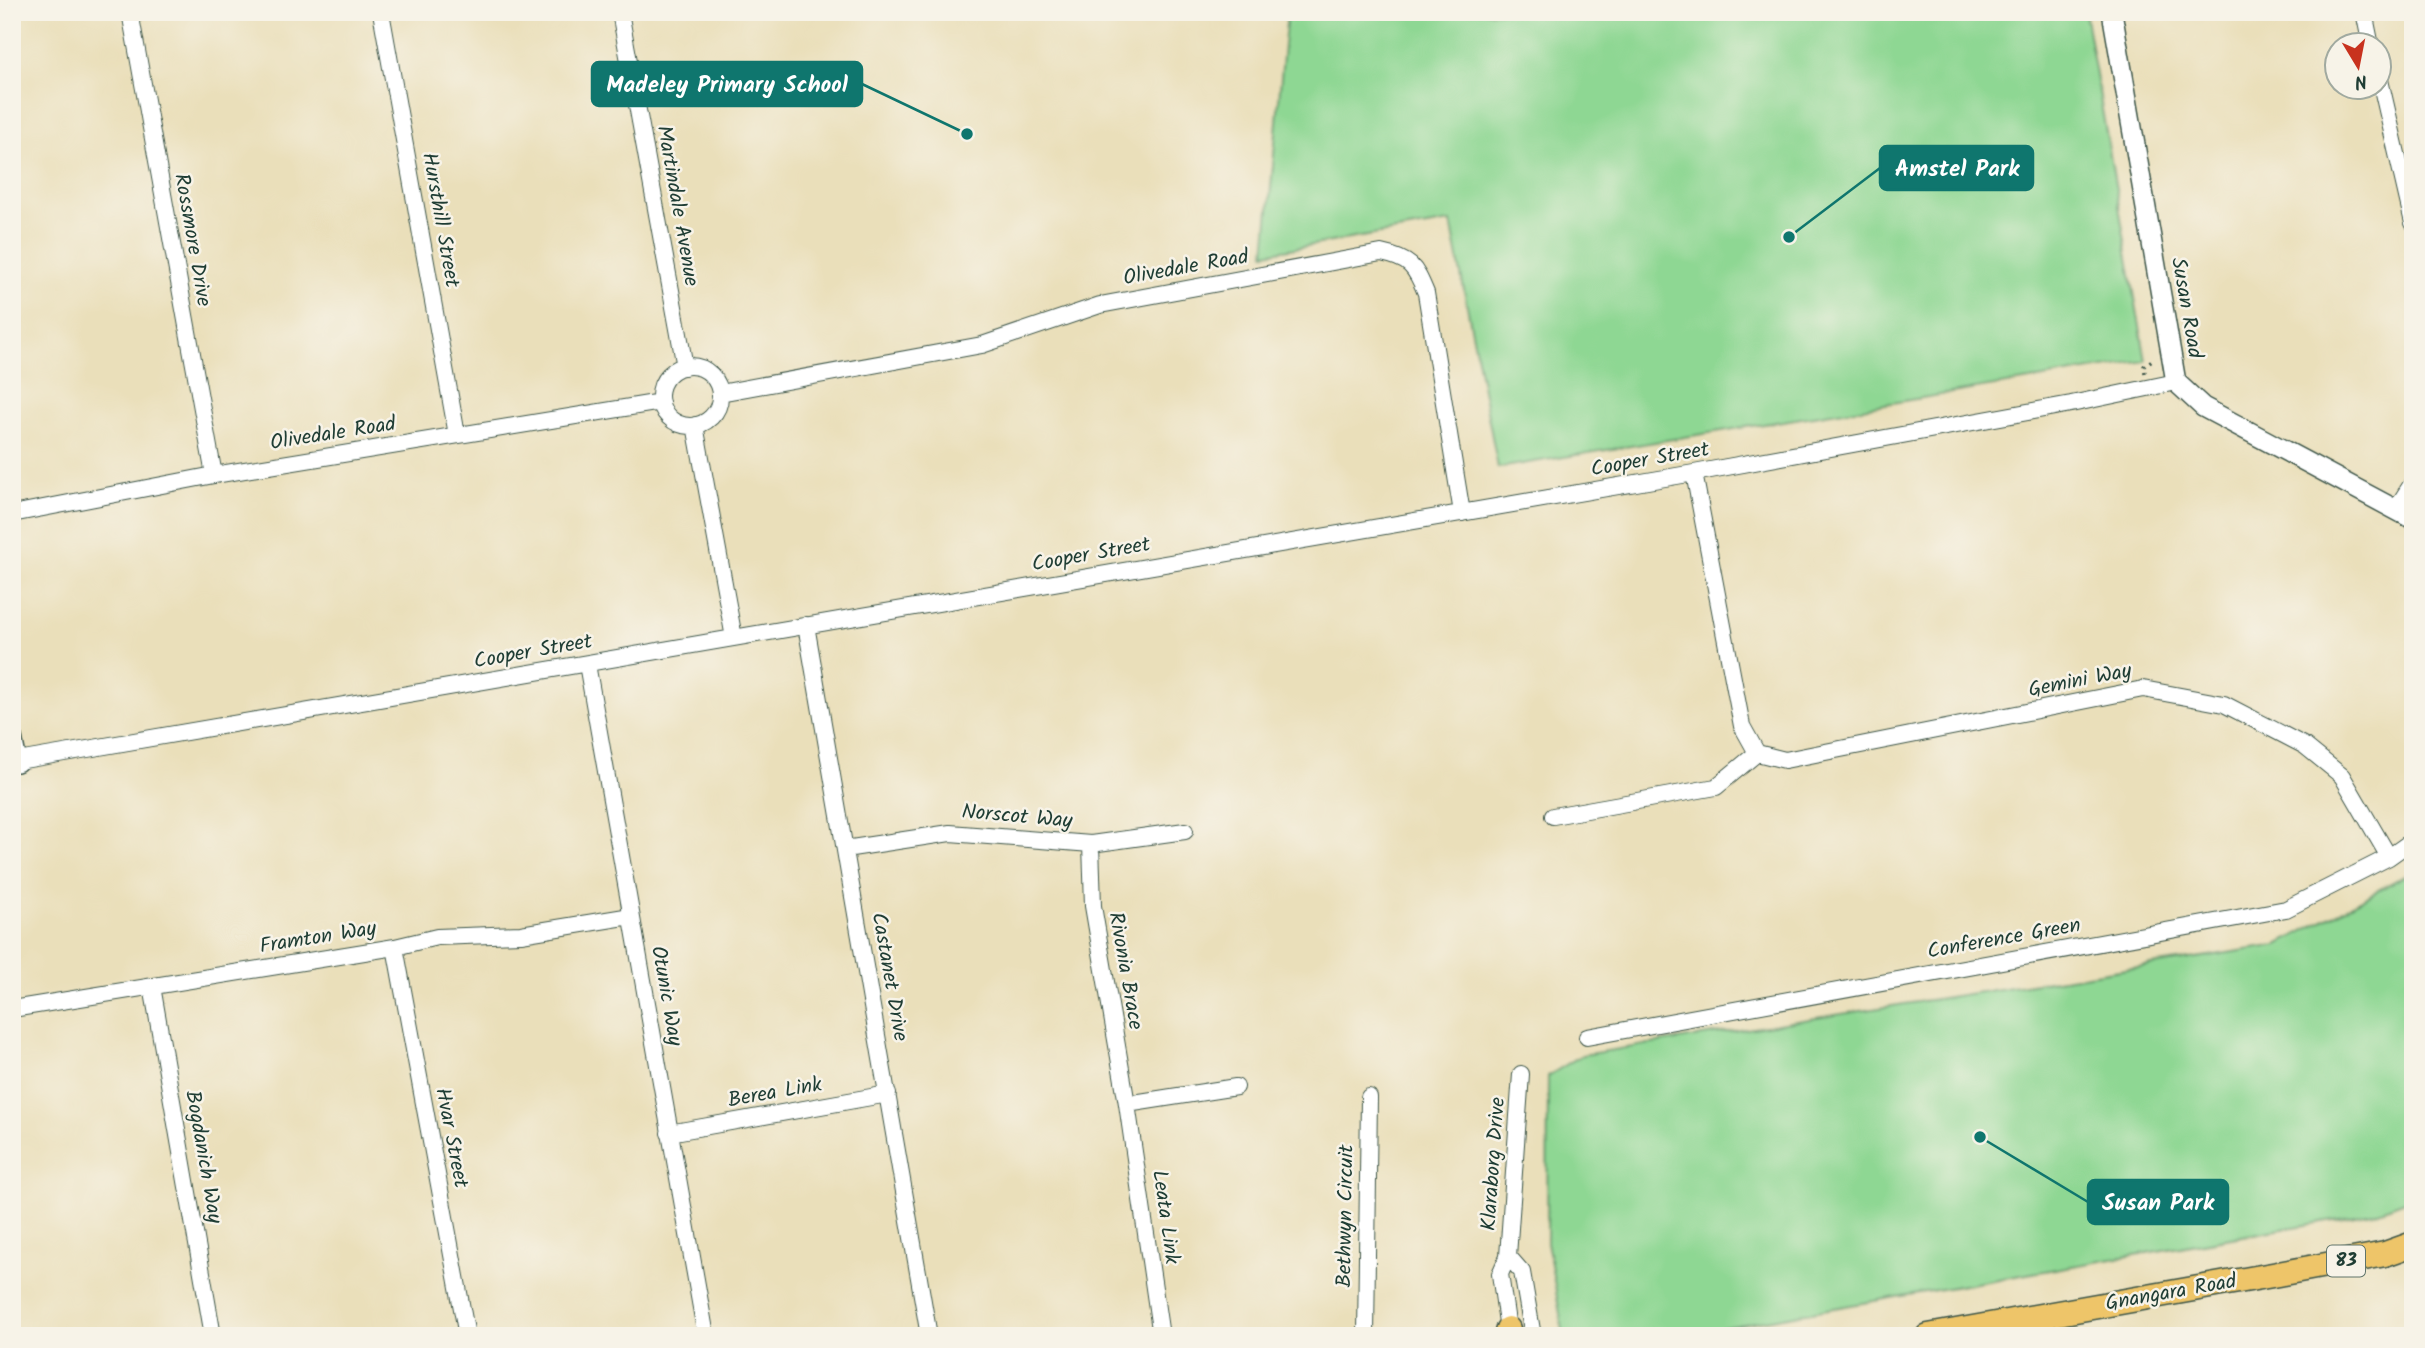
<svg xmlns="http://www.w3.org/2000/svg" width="2425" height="1348" viewBox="0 0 2425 1348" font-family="Kalam,sans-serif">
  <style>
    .green { fill: #8ed793; stroke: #568a64; stroke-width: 2 }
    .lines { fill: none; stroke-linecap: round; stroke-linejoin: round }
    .minor-casing { stroke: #3d5548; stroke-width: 18 }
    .tertiary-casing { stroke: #3d5548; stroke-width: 22 }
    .primary-casing { stroke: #3d5548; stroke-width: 27 }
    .path { stroke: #3d5548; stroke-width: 3.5; stroke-dasharray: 2 5; stroke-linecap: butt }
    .minor { stroke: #fff; stroke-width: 16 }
    .tertiary { stroke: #fff; stroke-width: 19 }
    .primary { stroke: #eec569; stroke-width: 24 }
    .labels { text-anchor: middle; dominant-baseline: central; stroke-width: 5; stroke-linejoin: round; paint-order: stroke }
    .shield { fill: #f7f3e8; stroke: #60746a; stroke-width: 2 }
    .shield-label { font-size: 19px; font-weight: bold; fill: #1f3d34 }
    .street-label { font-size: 21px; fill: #1f3d34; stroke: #f7f3e8 }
    .leader { fill: none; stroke: #0f766e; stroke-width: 2.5 }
    .callout-dot { fill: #0f766e; stroke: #f7f3e8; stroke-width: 2.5 }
    .callout { fill: #0f766e; stroke: #0f766e; stroke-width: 2.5 }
    .callout-label { font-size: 23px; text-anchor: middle; font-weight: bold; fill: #fff }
  </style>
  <rect width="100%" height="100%" fill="#f7f3e8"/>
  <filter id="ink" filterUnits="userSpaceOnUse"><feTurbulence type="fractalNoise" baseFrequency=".0143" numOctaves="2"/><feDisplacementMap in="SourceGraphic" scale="14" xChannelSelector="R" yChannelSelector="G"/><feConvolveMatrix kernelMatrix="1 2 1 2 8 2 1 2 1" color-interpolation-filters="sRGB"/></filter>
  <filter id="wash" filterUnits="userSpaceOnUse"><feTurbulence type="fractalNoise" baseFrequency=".00686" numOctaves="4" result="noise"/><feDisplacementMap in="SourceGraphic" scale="28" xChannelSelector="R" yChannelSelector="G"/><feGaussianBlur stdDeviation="1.57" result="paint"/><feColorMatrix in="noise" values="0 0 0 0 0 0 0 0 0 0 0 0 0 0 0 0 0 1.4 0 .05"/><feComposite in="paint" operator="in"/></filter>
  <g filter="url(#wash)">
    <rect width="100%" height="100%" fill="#eadfba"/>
    <path class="green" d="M1287 12H2085L2146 361 1498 468 1451 222 1265 253Z
      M2413 871V1198L2373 1213 1675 1336H1564L1547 1242 1548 1076 1582 1055 2278 945Z"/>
  </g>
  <g filter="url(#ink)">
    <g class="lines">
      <g class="minor-casing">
        <path id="minor" d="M130 12 214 475
          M381 12 457 435
          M620 12 685 367
          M2364 12 2371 46
          M2380 80 2413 223
          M660 396a30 30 0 1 1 60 0a30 30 0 1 1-60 0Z
          M720 393 982 345 1100 305 1381 253C1410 259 1415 266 1426 293L1462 513
          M695 425 734 638
          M1694 473 1742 726 1757 753 1785 760 2143 689 2224 704 2305 746 2342 776 2389 857
          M2396 509 2413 482
          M12 514 214 475 661 402
          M806 625 929 1336
          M587 664 706 1336
          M12 762 1694 473 2071 404 2176 382
          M1553 816 1716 787 1757 753
          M1091 844 1093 906 1127 1104 1161 1336
          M845 849 950 833 1091 844 1185 831
          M395 947 467 1336
          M152 986 213 1336
          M12 1009 395 947 437 937 521 934 631 916
          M1587 1037 2286 909 2389 857 2413 840
          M1127 1104 1236 1087
          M669 1133 888 1094
          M1508 1256 1522 1272 1533 1336
          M1366 1336 1369 1097
          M1509 1336 1500 1274 1508 1256 1521 1074"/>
      </g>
      <g class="tertiary-casing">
        <path id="tertiary" d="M2112 12 2176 382 2203 407 2413 519
          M12 737 17 762"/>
      </g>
      <g class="primary-casing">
        <path id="primary" d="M1506 1336 1508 1329
          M1928 1336 2278 1274 2385 1254 2413 1244"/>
      </g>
      <path class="path" d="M2145 373 2144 366 2152 360"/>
      <use href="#minor" class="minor"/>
      <use href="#tertiary" class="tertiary"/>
      <use href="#primary" class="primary"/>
    </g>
  </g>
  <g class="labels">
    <rect class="shield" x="2327" y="1245.5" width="38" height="31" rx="5"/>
    <g class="shield-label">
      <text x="2346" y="1261">83</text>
    </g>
    <g class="street-label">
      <text transform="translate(677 206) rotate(80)">Martindale Avenue</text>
      <text transform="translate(440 220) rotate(80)">Hursthill Street</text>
      <text transform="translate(192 240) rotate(80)">Rossmore Drive</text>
      <text transform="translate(1186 268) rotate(-10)">Olivedale Road</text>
      <text transform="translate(2186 308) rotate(80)">Susan Road</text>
      <text transform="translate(333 434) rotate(-9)">Olivedale Road</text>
      <text transform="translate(1650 460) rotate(-10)">Cooper Street</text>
      <text transform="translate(1091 555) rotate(-10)">Cooper Street</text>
      <text transform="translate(533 652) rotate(-10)">Cooper Street</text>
      <text transform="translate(2080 681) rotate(-11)">Gemini Way</text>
      <text transform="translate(1017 817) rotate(5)">Norscot Way</text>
      <text transform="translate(318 938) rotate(-9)">Framton Way</text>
      <text transform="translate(2004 939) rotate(-10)">Conference Green</text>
      <text transform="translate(1125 971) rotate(80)">Rivonia Brace</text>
      <text transform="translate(889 977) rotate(80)">Castanet Drive</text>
      <text transform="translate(666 996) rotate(80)">Otunic Way</text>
      <text transform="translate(775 1093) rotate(-10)">Berea Link</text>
      <text transform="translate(451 1138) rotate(79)">Hvar Street</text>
      <text transform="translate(203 1157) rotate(80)">Bogdanich Way</text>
      <text transform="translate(1494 1164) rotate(-86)">Klaraborg Drive</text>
      <text transform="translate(1346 1216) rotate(-89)">Bethwyn Circuit</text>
      <text transform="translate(1165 1217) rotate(82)">Leata Link</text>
      <text transform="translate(2171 1293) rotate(-10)">Gnangara Road</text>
    </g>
  </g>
  <path class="leader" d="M967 134L862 84M1789 237L1880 168M1980 1137L2088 1202"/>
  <g class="callout-dot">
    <circle cx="967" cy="134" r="7"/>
    <circle cx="1789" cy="237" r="7"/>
    <circle cx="1980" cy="1137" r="7"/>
  </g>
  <g class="callout">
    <rect x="592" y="62" width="270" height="44" rx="7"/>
    <rect x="1880" y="146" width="153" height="44" rx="7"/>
    <rect x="2088" y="1180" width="140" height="44" rx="7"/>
  </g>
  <g class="callout-label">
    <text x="727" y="92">Madeley Primary School</text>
    <text x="1957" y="176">Amstel Park</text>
    <text x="2158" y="1210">Susan Park</text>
  </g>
  <rect width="2425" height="1348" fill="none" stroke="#f7f3e8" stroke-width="42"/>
  <g transform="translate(2358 66) rotate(170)"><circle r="33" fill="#f7f3e8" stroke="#a1aaa0" stroke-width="2"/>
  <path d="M0-5L12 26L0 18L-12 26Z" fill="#c8321e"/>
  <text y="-10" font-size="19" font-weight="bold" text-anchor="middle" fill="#1f3d34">N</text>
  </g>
</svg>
